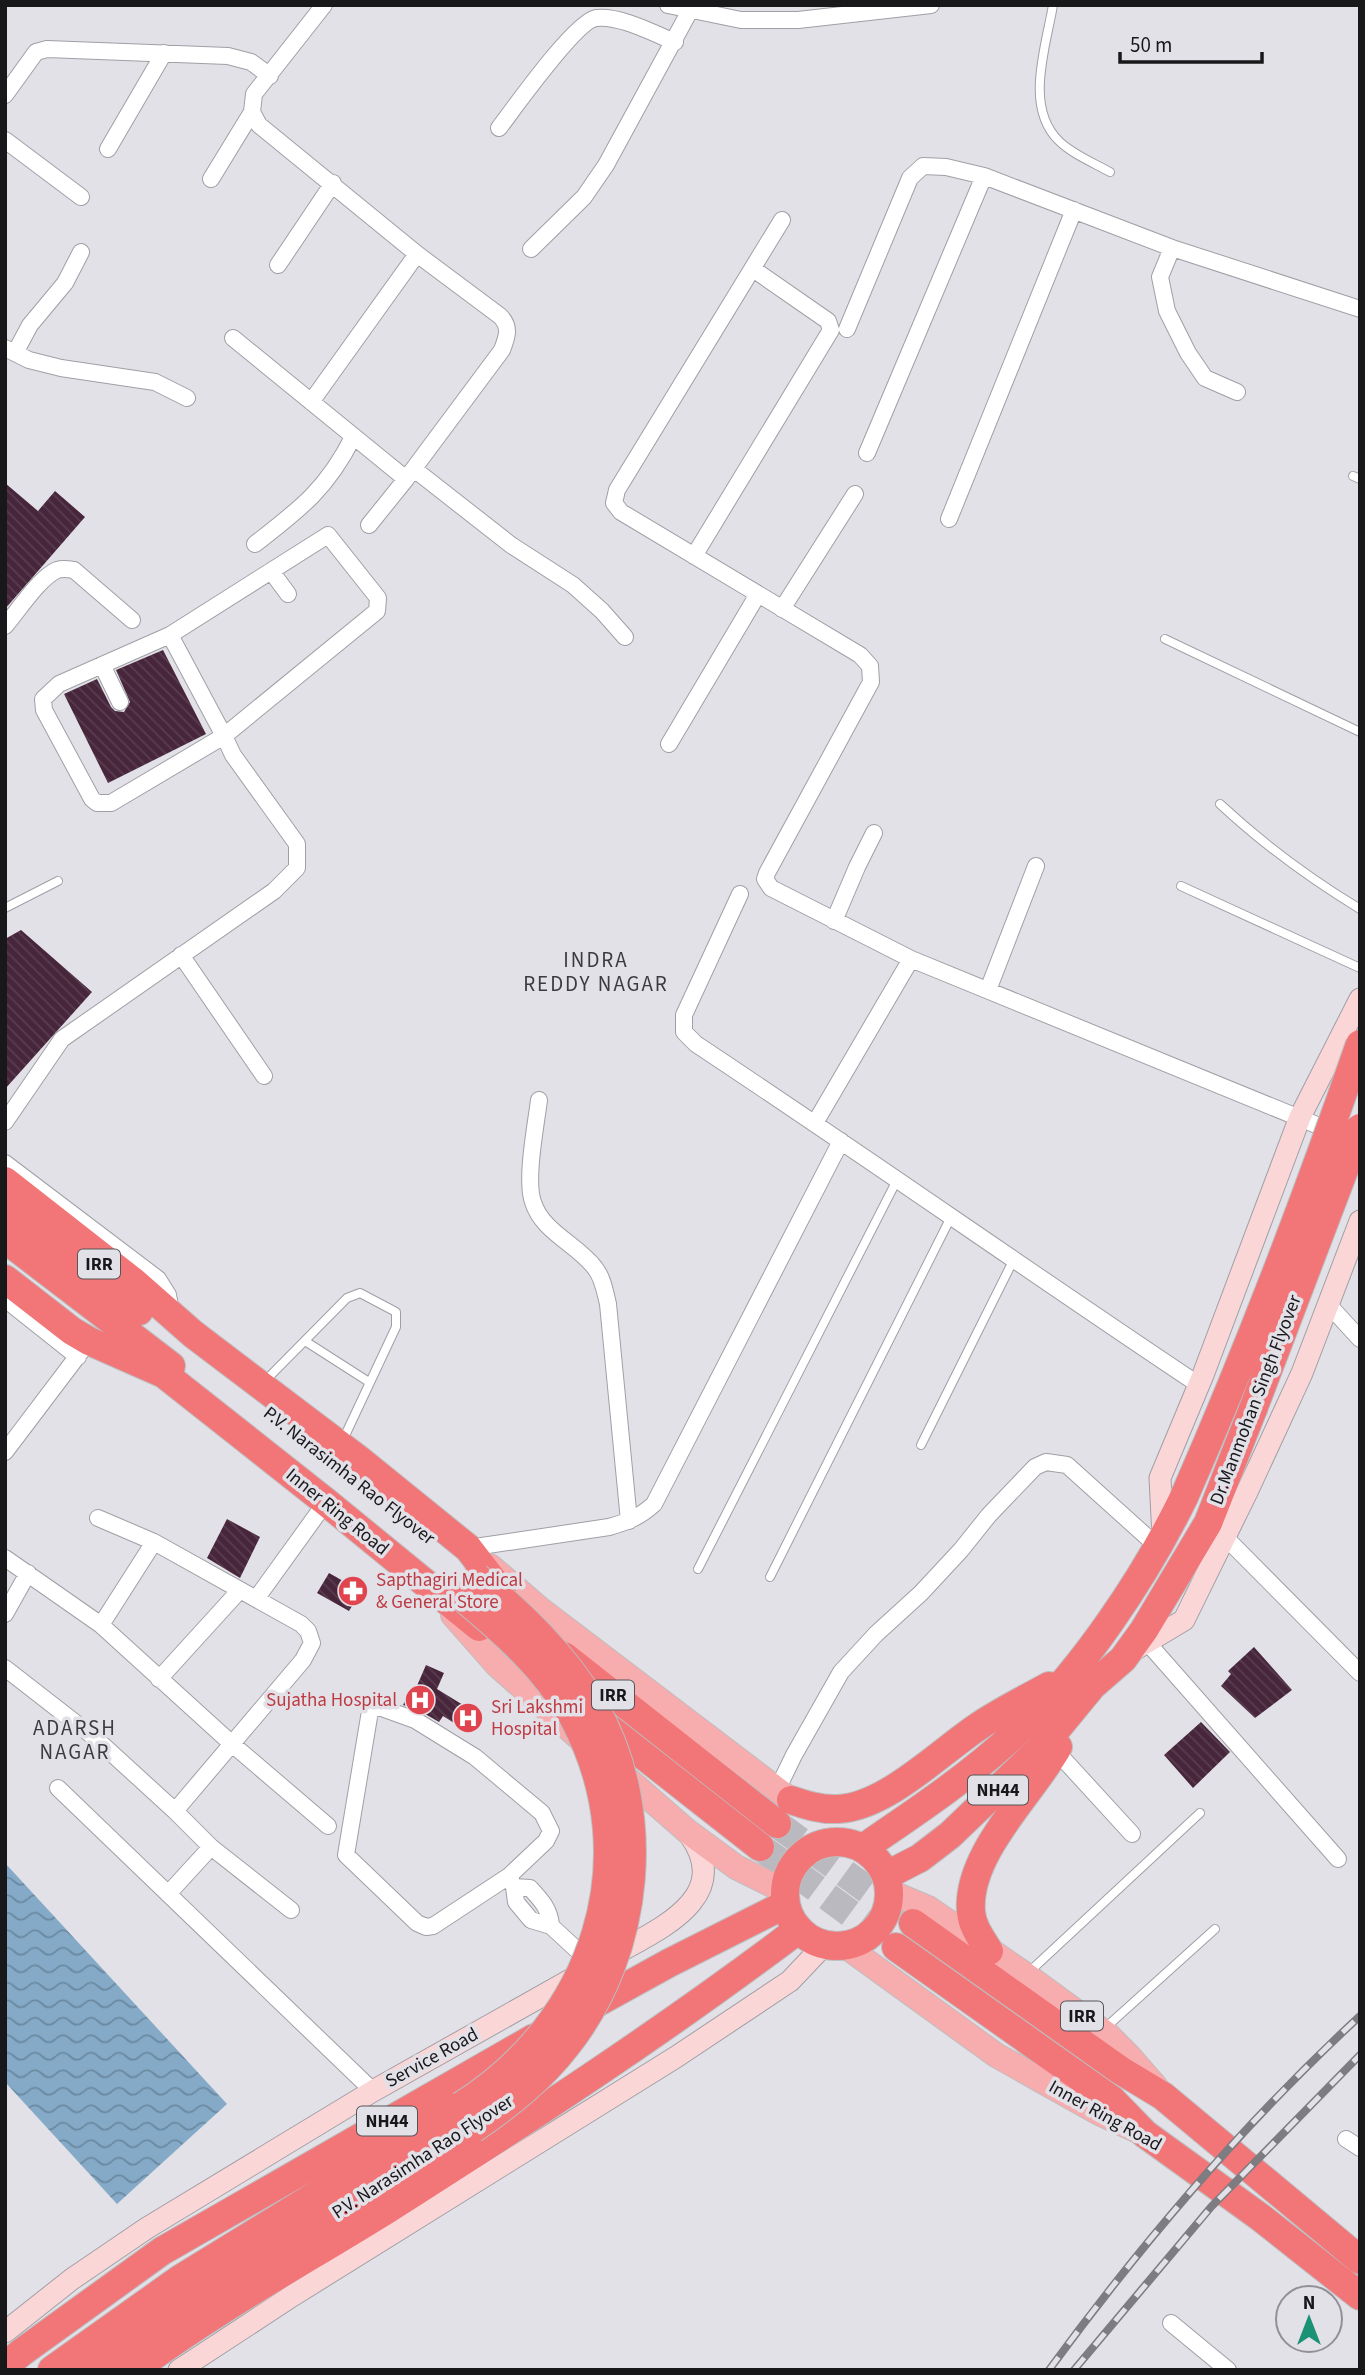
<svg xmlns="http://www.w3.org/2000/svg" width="1365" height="2375" viewBox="0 0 1365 2375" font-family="'Source Sans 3',sans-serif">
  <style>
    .water { fill: url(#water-waves) }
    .building { fill: url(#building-back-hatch) }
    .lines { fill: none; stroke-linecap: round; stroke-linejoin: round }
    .highway-tunnel { stroke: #bab9bf; stroke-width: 28; stroke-dasharray: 28 14; stroke-linecap: butt }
    .lane-casing { stroke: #a09fa5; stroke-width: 10 }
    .street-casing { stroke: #a09fa5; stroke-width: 18 }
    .secondary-casing { stroke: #a09fa5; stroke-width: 23 }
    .primary-casing { stroke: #bebebf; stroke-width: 26 }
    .highway-casing { stroke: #bebebf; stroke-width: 30 }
    .lane { stroke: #fff; stroke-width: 8 }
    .street { stroke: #fff; stroke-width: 16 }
    .secondary { stroke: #fbd6d6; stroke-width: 21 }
    .primary { stroke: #f7acae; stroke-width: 24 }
    .highway { stroke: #f27578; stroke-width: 28 }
    .rail-casing { stroke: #7d7c81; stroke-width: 8 }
    .rail { stroke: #e3e1e8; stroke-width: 5; stroke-dasharray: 16; stroke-linecap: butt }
    .highway-bridge-casing { stroke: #bebebf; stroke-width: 30; stroke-linecap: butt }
    .highway-bridge { stroke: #f27578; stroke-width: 28 }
    .labels { text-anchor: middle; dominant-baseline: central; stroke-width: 7; stroke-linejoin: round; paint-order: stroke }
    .shield { fill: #e3e1e8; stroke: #555458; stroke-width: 2 }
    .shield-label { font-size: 18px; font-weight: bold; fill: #18171a }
    .street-label { font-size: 19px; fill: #18171a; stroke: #e3e1e8 }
    .health-label { font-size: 19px; fill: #be3a42; stroke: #e3e1e8; text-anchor: start }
    .neighbourhood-label { font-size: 21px; letter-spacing: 2px; fill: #3d3b41; stroke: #e3e1e8 }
  </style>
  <defs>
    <pattern id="water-waves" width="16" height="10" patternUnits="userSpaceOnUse" patternTransform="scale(1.75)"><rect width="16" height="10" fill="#84aac7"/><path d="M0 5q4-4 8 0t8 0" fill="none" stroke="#6b89a1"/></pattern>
    <pattern id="building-back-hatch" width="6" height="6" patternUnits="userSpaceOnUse" patternTransform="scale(1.75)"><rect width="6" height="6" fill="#47263c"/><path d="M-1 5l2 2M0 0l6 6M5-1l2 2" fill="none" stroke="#583c4f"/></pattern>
  </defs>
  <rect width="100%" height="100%" fill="#e3e1e8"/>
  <path class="water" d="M5 1863 227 2104 117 2204 5 2082Z"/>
  <path class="building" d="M5 483 38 511 55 491 85 517 5 609Z
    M163 650 206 734 108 783 64 694 97 679 111 707 115 711 124 712 130 702 116 670Z
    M21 930 92 992 5 1089V939Z
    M227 1519 260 1537 240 1578 207 1558Z
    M329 1573 361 1591 349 1611 317 1593Z
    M1254 1647 1292 1690 1255 1718 1221 1686 1231 1674 1228 1671Z
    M426 1665 444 1673 437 1689 481 1716 470 1733 443 1716 439 1722 420 1711 403 1705 413 1686 416 1688Z
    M1201 1722 1230 1752 1193 1788 1164 1755Z"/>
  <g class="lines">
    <path class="highway-tunnel" d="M777 1824 913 1923
      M760 1847 896 1947"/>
    <g class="lane-casing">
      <path id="lane" d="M1053 5C1046 47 1024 107 1059 141 1072 154 1094 163 1110 172
        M1353 476 1360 479
        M1165 639 1360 732
        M1220 804C1263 844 1309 878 1360 909
        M1181 886 1360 968
        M5 908 58 881
        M305 1341 369 1382
        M263 1383 347 1298 360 1293 396 1312V1327L342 1442
        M921 1445 1013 1261
        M698 1569 897 1180
        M770 1577 951 1217
        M1028 1973 1200 1813
        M1104 2029 1215 1929"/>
    </g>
    <g class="street-casing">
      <path id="street" d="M324 5 254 94 252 112 259 125 417 254 500 316C511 327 507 337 502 350L406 479 369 525
        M668 5 741 20H798L931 5
        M5 95 36 52 47 49 228 56 251 62 270 76
        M499 128C515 107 575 22 596 18 619 15 653 33 675 42
        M5 140 81 197
        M108 149 164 53
        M211 179 252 112
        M782 220 617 490 614 503 621 512 860 655 870 666 871 682 767 873 765 879 771 888 911 959 1336 1133
        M1172 248 1160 277 1167 311 1188 353 1205 378 1237 392
        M531 249 584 197 606 165 693 5
        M278 265 333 183
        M847 329 910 178 923 166 946 167 984 176 1172 248 1360 309
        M233 338 406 479
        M5 348 29 360 61 368 155 382 187 398
        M15 353 30 325 65 283 81 252
        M311 402 417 254
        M867 453 984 176
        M414 469 511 545 573 585 602 611 625 637
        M949 519 1074 210
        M255 544C300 509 327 489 353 437
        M694 556 831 330 828 321 753 269
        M271 571 288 594
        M782 609 855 494
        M5 626C18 611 40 577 57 570 63 568 68 569 74 570L132 620
        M102 665 120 702
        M669 744 758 594
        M740 894 684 1015V1032L696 1044C865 1156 1031 1273 1199 1385
        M834 921 857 867 874 833
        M181 955 264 1076
        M988 990 1036 866
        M539 1100C536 1125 525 1180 533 1202 542 1232 577 1244 595 1268 603 1278 605 1292 608 1304L629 1521
        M5 1122 62 1039 274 891 297 868V844L233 755 224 736 377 611 378 598 328 535 170 635 224 736 111 803H97L92 799 44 710 43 699 59 684 170 635
        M815 1123 911 959
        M5 1163 158 1279 168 1295 171 1312
        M5 1299 78 1357
        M1327 1303 1360 1339
        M5 1452 89 1341
        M98 1518 154 1542 301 1624 308 1631 312 1643 303 1660 175 1811
        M1225 1537 1360 1673
        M468 1548 609 1527C627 1522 640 1517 654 1504L841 1141
        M5 1558 101 1625 232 1744 328 1826
        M256 1599 326 1502
        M5 1614 28 1573
        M101 1625 154 1542
        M1146 1641 1338 1859
        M5 1668 95 1738 175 1811 211 1847 291 1910
        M159 1679 240 1590
        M1056 1751 1132 1834
        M58 1788 373 2091
        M777 1790 794 1755 841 1672 876 1634 921 1593 961 1550 989 1515 1035 1467 1046 1462 1067 1465 1158 1547
        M509 1876 546 1841 551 1831 542 1813 475 1757 415 1720 379 1707 370 1711 346 1855 417 1923 426 1927 433 1926 509 1876 514 1887 516 1902 531 1920 551 1926 590 1962
        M514 1887 530 1888C541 1900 550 1909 551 1926
        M168 1894 211 1847
        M1346 2139 1360 2148
        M1171 2323 1228 2370"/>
    </g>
    <g class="secondary-casing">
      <path id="secondary" d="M1163 1537 1160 1478 1203 1375 1300 1117 1360 999
        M1134 1650 1184 1620 1247 1492 1302 1373 1360 1221
        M610 1957C656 1930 736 1899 689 1834
        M5 2332 72 2279 147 2228 373 2091 579 1975
        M179 2370 292 2296 676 2057 790 1981 825 1944"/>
    </g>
    <g class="primary-casing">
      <path id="primary" d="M490 1566 540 1609 791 1800
        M453 1615 497 1665 585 1743
        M616 1769 687 1831 736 1867 784 1891
        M890 1892 928 1908 1026 1975 1108 2035 1129 2056 1156 2087
        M844 1945 996 2055 1099 2113 1138 2131"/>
    </g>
    <g class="highway-casing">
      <path id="highway" d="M5 1181 134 1282 193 1334 358 1459 468 1548 502 1592
        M5 1208 139 1311
        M5 1239 171 1366
        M5 1279 72 1331 89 1341 164 1374 326 1502 479 1627
        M564 1656 777 1824
        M597 1719 760 1847
        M791 1800C806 1805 821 1810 838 1809 886 1807 940 1752 979 1726 1001 1711 1026 1699 1049 1686
        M785 1894a52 52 0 1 1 104 0a52 52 0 1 1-104 0Z
        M863 1848C916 1812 970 1776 1017 1732 1082 1671 1145 1577 1184 1497
        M887 1875 920 1858 950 1835 1041 1748 1092 1686 1123 1659 1144 1630 1208 1523 1253 1409
        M913 1923 1120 2070 1163 2096 1360 2260
        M896 1947 1112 2100 1145 2134 1260 2217 1360 2296
        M989 1951C981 1938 972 1926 971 1912 966 1854 1031 1795 1058 1747
        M582 2011 669 1963 786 1904
        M5 2366 22 2352 162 2251 534 2038
        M52 2370 180 2279 461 2106
        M92 2370 192 2300 473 2129
        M134 2370C214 2310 303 2262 388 2209 528 2120 667 2029 799 1929"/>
    </g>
    <use href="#lane" class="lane"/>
    <use href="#street" class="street"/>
    <use href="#secondary" class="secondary"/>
    <use href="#primary" class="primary"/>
    <use href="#highway" class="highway"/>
    <g class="rail-casing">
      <path id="rail" d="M1049 2370C1142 2243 1244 2123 1360 2016
        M1074 2370 1211 2207 1360 2055"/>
    </g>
    <use href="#rail" class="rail"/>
    <g class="highway-bridge-casing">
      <path id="highway-bridge" d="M1253 1409 1360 1128
        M1184 1497C1249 1349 1307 1197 1360 1044
        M461 1596C503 1631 546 1668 573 1717 650 1860 594 2022 461 2106
        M473 2129C508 2105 541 2079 567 2045 641 1951 654 1810 594 1706 564 1654 521 1615 477 1577"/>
    </g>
    <use href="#highway-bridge" class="highway-bridge"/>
  </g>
  <defs>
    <g id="pharmacy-disc" transform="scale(1.575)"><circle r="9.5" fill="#e0444e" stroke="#e3e1e8"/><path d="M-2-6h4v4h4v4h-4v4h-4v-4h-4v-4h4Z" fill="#fff"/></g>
    <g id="hospital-disc" transform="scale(1.575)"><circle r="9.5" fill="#e0444e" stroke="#e3e1e8"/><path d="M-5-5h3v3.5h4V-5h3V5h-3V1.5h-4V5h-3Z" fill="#fff"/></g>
  </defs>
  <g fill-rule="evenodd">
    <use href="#pharmacy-disc" x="353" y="1591"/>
    <use href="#hospital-disc" x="420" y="1700"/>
    <use href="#hospital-disc" x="468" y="1718"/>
  </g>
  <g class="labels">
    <g class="shield">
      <rect x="78" y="1249.5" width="42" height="29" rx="5"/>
      <rect x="592" y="1680.5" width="42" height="29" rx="5"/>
      <rect x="968" y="1775.5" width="60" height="29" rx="5"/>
      <rect x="1061" y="2001.5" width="42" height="29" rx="5"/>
      <rect x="357" y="2106.5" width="60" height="29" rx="5"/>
    </g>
    <g class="shield-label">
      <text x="99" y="1264">IRR</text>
      <text x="613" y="1695">IRR</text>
      <text x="998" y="1790">NH44</text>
      <text x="1082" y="2016">IRR</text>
      <text x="387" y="2121">NH44</text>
    </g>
    <g class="street-label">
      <text transform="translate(1256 1400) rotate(-69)">Dr.Manmohan Singh Flyover</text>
      <text transform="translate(349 1476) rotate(38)">P.V. Narasimha Rao Flyover</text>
      <text transform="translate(337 1512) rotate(39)">Inner Ring Road</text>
      <text transform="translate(432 2058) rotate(-29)">Service Road</text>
      <text transform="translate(1105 2116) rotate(29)">Inner Ring Road</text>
      <text transform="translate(423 2157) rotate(-33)">P.V. Narasimha Rao Flyover</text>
    </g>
    <g class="health-label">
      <text x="376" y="1580">Sapthagiri Medical<tspan x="376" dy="22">&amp; General Store</tspan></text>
      <text x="397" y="1700" text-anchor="end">Sujatha Hospital</text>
      <text x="491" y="1707">Sri Lakshmi<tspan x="491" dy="22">Hospital</tspan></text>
    </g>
    <g class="neighbourhood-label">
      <text x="596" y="960">INDRA<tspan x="596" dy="24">REDDY NAGAR</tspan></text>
      <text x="75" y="1728">ADARSH<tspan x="75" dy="24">NAGAR</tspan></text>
    </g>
  </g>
  <rect width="1365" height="2375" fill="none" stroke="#18171a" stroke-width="14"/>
  <g transform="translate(1309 2319)"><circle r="33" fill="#e3e1e8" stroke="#929096" stroke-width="2"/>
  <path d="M0-5L12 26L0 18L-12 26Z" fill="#1b9175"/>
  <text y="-10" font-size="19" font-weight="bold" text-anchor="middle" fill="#18171a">N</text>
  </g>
  <path d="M1120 52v10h142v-10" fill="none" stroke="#18171a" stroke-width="3.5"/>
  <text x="1130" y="52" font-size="21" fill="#18171a" stroke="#e3e1e8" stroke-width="5" paint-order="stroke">50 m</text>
</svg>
